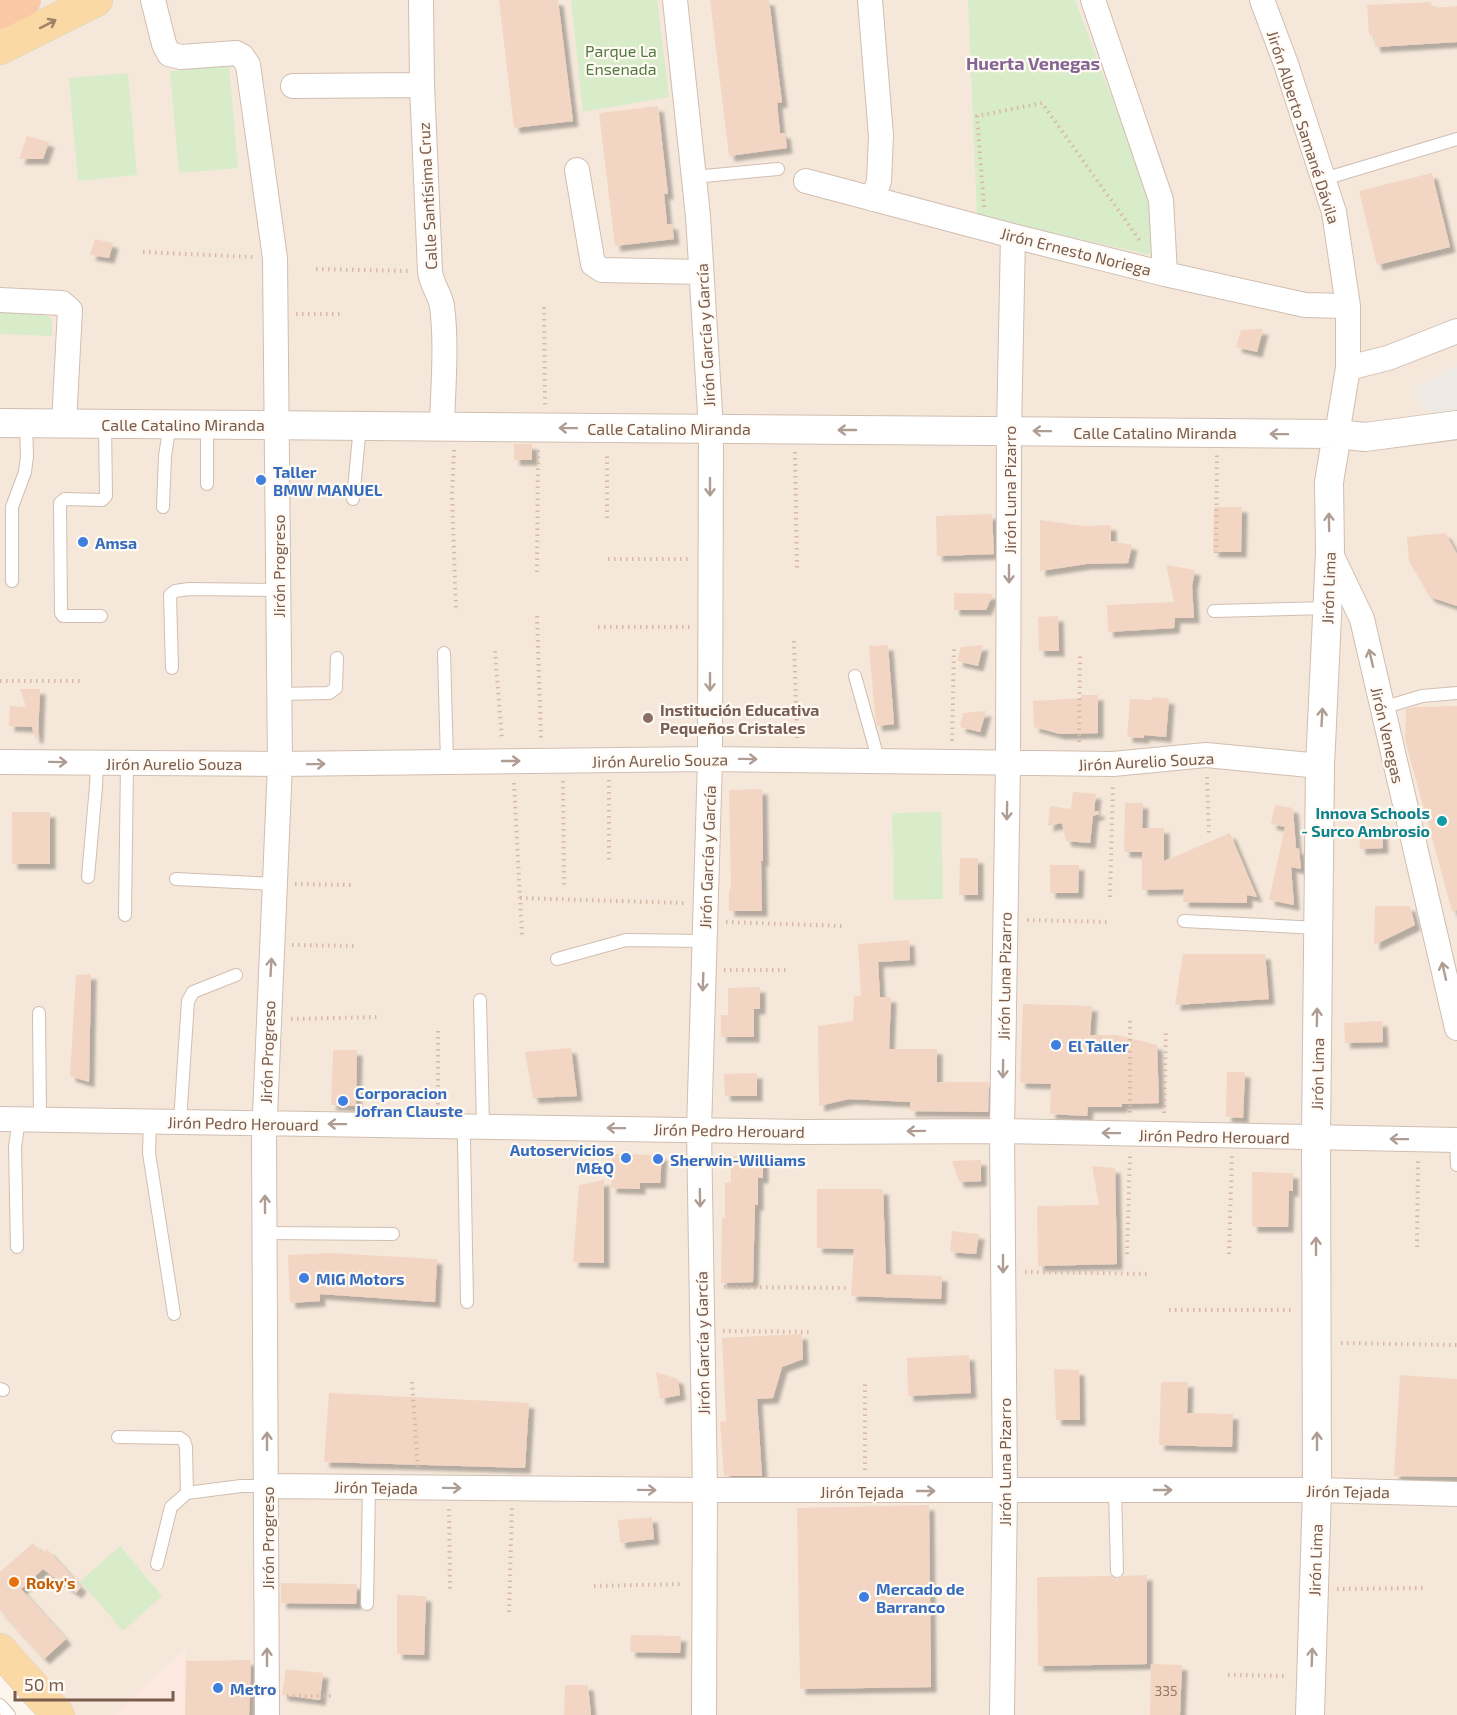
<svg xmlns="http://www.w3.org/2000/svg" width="1457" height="1715" viewBox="0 0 1457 1715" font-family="'Exo 2',sans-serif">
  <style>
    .residential { fill: #f5e8da }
    .commercial { fill: #fde8e0 }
    .industrial { fill: #efe9e4 }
    .green { fill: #d8ecc9 }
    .building { fill: #f3d5c3; filter: url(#shadow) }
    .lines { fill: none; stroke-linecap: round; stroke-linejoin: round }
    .service-casing { stroke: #d1beb0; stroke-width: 14 }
    .minor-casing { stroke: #d1beb0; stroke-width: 26 }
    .tertiary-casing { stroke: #d1beb0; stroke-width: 30 }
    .primary-casing { stroke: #dad1cd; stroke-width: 34 }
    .trunk-casing { stroke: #dad1cd; stroke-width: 34 }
    .path { stroke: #d9b8a5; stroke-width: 4; stroke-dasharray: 1.5 4.5; stroke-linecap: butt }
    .service { stroke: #fff; stroke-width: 12 }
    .minor { stroke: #fff; stroke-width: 24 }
    .tertiary { stroke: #fff; stroke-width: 28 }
    .primary { stroke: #fbd9a5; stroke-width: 33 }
    .trunk { stroke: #f9c8a4; stroke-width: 33 }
    .oneway { stroke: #a18267 }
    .oneway2 { stroke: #af9d94 }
    .shop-dot { fill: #3f7fe0; stroke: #fffaf3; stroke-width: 2 }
    .education-dot { fill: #8d6e63; stroke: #fffaf3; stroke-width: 2 }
    .culture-dot { fill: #0f9aa8; stroke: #fffaf3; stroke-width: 2 }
    .food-dot { fill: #e8710a; stroke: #fffaf3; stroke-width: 2 }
    .labels { text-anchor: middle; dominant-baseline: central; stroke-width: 4.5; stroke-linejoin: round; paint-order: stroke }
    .number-label { font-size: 14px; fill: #987a6a }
    .park-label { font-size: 16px; fill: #537a41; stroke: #fffaf3 }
    .street-label { font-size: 16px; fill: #7a5c4d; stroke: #fffaf3 }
    .shop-label { font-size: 16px; font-weight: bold; fill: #366cbe; stroke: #fffaf3; text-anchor: start }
    .education-label { font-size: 16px; font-weight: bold; fill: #785e54; stroke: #fffaf3; text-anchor: start }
    .culture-label { font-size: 16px; font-weight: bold; fill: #0d838f; stroke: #fffaf3; text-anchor: end }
    .food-label { font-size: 16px; font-weight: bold; fill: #c56008; stroke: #fffaf3; text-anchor: start }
    .neighbourhood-label { font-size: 18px; font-weight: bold; fill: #846695; stroke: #fffaf3 }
  </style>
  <defs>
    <filter id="shadow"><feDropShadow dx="5.5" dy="5.5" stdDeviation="1.5" flood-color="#0004"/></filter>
  </defs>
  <rect width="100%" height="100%" fill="#fdf6ec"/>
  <path class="residential" d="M0 0H1457V1715H52L0 1657Z"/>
  <path class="commercial" d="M186 1648 185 1715H114Z"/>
  <path class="industrial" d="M1457 363V418L1432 420 1412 389Z"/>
  <path class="green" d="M571 0H657L669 97 583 112Z
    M968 0H1075L1155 214 1151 255 977 216Z
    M229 65 238 168 179 173 170 71Z
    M128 73 137 175 78 181 69 78Z
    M0 311 48 316 52 320V336L0 334Z
    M941 812 943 899 894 900 892 813Z
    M120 1546 162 1596 123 1631 80 1581Z"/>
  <path class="building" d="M499 0H558L573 121 514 128Z
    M710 0H769L782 102 777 103 780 133H785L787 148 729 156Z
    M1431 2 1432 8 1457 6V42L1375 47 1374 35H1369L1367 5Z
    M658 106 668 194H664L667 224H672L674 239 615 246 599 113Z
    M27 136 49 142 43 159H19Z
    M1432 173 1450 247 1377 265 1359 191Z
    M95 239 113 243 109 258 90 255Z
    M1263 329 1257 352 1236 347 1241 330Z
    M514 444H532V460H514Z
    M1214 507H1242L1241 552H1213Z
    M992 514 994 554 937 556 936 516Z
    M1040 520 1084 526 1111 525V541L1132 545 1128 563 1086 564 1040 571Z
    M1445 533 1457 554V606L1430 597 1409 561 1407 537Z
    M1166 565 1195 570 1192 586 1194 618H1175L1174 628 1108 632 1107 605 1174 602Z
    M954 593 993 594 986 610H954Z
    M1058 616 1059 651H1039L1038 617Z
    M888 645 894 724 877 726 875 716 869 646Z
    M983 645 978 666 957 661 961 647Z
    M20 689H40L38 738H35L32 727 9 726 10 706 26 707Z
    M1081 695H1098V733L1060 734 1034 727 1033 701 1081 698Z
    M1153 697 1169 699 1166 737 1144 735V738L1127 737 1130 699 1152 700Z
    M1457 706V910L1452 911 1405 740 1406 709 1415 707Z
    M986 711 980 732 960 727 963 713Z
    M762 789 763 861H761L762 911H729V889H731L729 790Z
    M1073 792 1096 794 1094 811H1099V814L1093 816 1090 843 1066 841 1062 823 1048 826 1050 806 1071 809Z
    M1125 803H1143L1142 828H1164V861L1230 833 1257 897 1247 895V903L1183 902 1184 889 1142 890V852H1124Z
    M1275 805 1293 808 1296 848 1299 849 1301 869 1291 867 1294 905 1269 900 1285 827 1271 824Z
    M12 812H50V864H12Z
    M1382 827 1383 848 1360 849 1359 829Z
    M960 858H978V895H959Z
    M1050 865H1079L1078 893H1050Z
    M1375 906H1410L1415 925 1374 945Z
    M909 940 910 960 878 962 880 997H891L889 1049H937V1082H989L988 1112 910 1111V1102L849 1099 819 1106 818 1026 853 1021 854 996H861L858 944Z
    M1183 954H1265L1269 999 1175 1005Z
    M91 974 89 1082 70 1076 76 975Z
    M760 987V1009H754V1037H721V1015H728V988Z
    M1023 1004 1092 1006 1090 1035H1118L1157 1045 1159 1103 1122 1104V1107H1088L1087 1116 1050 1114 1051 1084 1020 1083Z
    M1382 1021 1383 1042 1345 1043 1344 1023Z
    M571 1048 577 1096 533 1098 525 1052Z
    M333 1050H357L356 1106 331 1105Z
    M1227 1072H1245L1243 1118 1226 1117Z
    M757 1073V1096H725L724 1074Z
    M612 1154 662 1155 660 1183H640V1189L611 1188Z
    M730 1156H763V1178H758V1205H755L753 1282 721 1283 722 1218H725V1183L731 1182Z
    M981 1160V1181L959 1182 952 1161Z
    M1092 1166 1115 1168 1117 1264 1038 1266 1037 1206 1099 1205Z
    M1252 1172 1293 1173V1191H1289L1288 1227H1252Z
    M604 1180V1263L573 1262 579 1185Z
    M817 1189H883L886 1274 942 1276 941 1299 851 1296 854 1249 817 1248Z
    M952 1231 979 1234 976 1254 950 1252Z
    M330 1253 437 1259 435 1302 320 1294V1301L290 1303 288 1255Z
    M802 1334 803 1359 782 1367 773 1398 757 1399 762 1476H724L720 1422 726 1421 722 1338Z
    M969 1355 971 1393 908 1396 907 1358Z
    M1054 1369 1079 1370 1080 1420H1056Z
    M656 1372 678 1379 680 1395 660 1399Z
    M1400 1375 1457 1379V1477L1394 1476Z
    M1161 1382H1188L1187 1413 1233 1414 1232 1447 1159 1445Z
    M329 1393 529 1403 525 1468 324 1462Z
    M929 1505 931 1687 800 1689 797 1508Z
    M652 1517 654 1539 620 1543 618 1520Z
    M33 1543 42 1553 47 1549 81 1587 76 1593 43 1569 21 1589 66 1639 44 1659 0 1610V1572Z
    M1147 1575V1664L1038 1666 1037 1577 1111 1576 1117 1579 1124 1576Z
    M281 1583 357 1584 356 1604 281 1603Z
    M397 1595 426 1596 424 1655 397 1654Z
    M631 1635 681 1636 680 1653 630 1652Z
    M251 1660 249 1715H185L186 1661Z
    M1151 1664 1182 1665 1180 1715H1150Z
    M286 1669 323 1673 320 1700 282 1695Z
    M565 1685H588L591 1715H564Z"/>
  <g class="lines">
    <g class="service-casing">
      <path id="service" d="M694 177 778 169
        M1324 179 1457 139
        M207 484V425
        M353 499 360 426
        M163 507 165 456 170 424
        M12 581V507L25 472 27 456 26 423
        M1214 611 1327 608
        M101 616H63L61 613 60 503 65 499 102 500 106 496 105 424
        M444 653 447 762
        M172 668 170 595 175 591 189 589 278 590
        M855 676 879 762
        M279 694 329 693 336 688 337 658
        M1382 708 1422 696 1457 693
        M88 877 96 786 97 763
        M176 879 275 884
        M125 915 127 763
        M1184 921 1318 928
        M557 959 626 940 704 941
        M480 1000 483 1126
        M39 1013 40 1119
        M150 1121 149 1153 174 1314
        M180 1121 188 1001 193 992 236 975
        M462 1126 464 1140 467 1302
        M1456 1140 1457 1165
        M265 1233 393 1234
        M17 1247 15 1147 19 1119
        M0 1389 3 1390
        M118 1437 180 1438 184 1441 186 1447 187 1493
        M1115 1490 1117 1571
        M157 1564 171 1507 187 1493 241 1486H267
        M367 1604 369 1487
        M0 1705 9 1715"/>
    </g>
    <g class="minor-casing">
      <path id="minor" d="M153 0 164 44 169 54 181 57 236 53 242 56 248 65 275 258 280 764 264 1139 267 1715
        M421 0 422 85 430 271C431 284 440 294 442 306 447 345 443 387 442 427
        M675 0 698 216 711 429 710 759 699 1130 705 1490 704 1715
        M870 0 881 136 879 181 873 199
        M1093 0 1161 200 1165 274
        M1262 0 1286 64 1334 212 1348 306V368L1337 434
        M293 86 422 85
        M577 170 593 264 602 270 701 272
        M806 181 1013 236 1165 274 1305 305 1348 306
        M0 300 62 303 70 310 64 423
        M1348 368 1388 358 1457 331
        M1330 552 1362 619 1457 1028
        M0 762 280 764 710 759 1113 764 1206 755 1320 766
        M0 1119 803 1132 1002 1131 1457 1140
        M267 1486 705 1490H1317L1457 1494
        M1002 1715 1005 1491 1002 1131 1008 764 1009 431 1013 236"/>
    </g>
    <g class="tertiary-casing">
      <path id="tertiary" d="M0 423 1217 433 1337 434 1365 437 1457 425
        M1310 1715 1317 1490 1316 1138 1320 766 1330 552 1329 482 1337 434"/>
    </g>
    <g class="primary-casing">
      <path id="primary" d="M0 48 96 0
        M0 1650 58 1715"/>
    </g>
    <g class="trunk-casing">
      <path id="trunk" d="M0 12 24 0"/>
    </g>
    <path class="path" d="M984 207 977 116 1042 103 1141 242
      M143 252 253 257
      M316 269 408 271
      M544 307 545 406
      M296 314H341
      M454 450 452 495 456 612
      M795 452 797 568
      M607 518V452
      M1216 553 1217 455
      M608 559H688
      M537 572 538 450
      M537 616 541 739
      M598 627H690
      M794 641 797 738
      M495 651 502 740
      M0 681H80
      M952 741 954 649
      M1079 742 1080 656
      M1207 777 1209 834
      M609 780V863
      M563 781 564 886
      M514 783 522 935
      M295 884 352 885
      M1110 897 1113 784
      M520 898 684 903
      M1027 920 1110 922
      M726 922 842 926
      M292 945 357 946
      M724 970H789
      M291 1019 380 1017
      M1130 1021V1113
      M438 1031V1106
      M1164 1113 1166 1030
      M1417 1247 1418 1161
      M1127 1254 1130 1153
      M1229 1254 1232 1156
      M1025 1272 1150 1274
      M724 1287 849 1288
      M1169 1310H1295
      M723 1331 812 1332
      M1341 1343 1457 1345
      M412 1382 418 1468
      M865 1470V1384
      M449 1509 450 1590
      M594 1586 683 1584
      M1337 1589 1427 1588
      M509 1612 512 1508
      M1228 1675 1287 1676
      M287 1696H331"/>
    <use href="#service" class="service"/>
    <use href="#minor" class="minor"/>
    <use href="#tertiary" class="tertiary"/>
    <use href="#primary" class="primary"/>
    <use href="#trunk" class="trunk"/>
  </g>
  <defs><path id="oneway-shaft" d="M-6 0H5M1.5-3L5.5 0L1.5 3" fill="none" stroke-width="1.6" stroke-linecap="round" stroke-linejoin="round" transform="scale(1.5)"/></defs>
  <use class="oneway" href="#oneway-shaft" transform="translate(48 24) rotate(-27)"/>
  <g class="oneway2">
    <use href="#oneway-shaft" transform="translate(568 428) rotate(-179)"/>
    <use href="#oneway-shaft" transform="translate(847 430) rotate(-180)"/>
    <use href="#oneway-shaft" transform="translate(1042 431) rotate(-179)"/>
    <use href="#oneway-shaft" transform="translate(1279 434) rotate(-179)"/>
    <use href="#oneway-shaft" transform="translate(710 487) rotate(90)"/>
    <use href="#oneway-shaft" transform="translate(1329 522) rotate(-91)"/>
    <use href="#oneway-shaft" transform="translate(1009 574) rotate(90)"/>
    <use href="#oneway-shaft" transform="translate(1371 658) rotate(-103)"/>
    <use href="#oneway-shaft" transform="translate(710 682) rotate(90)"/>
    <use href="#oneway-shaft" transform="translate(1322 717) rotate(-87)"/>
    <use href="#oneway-shaft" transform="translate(748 759) rotate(1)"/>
    <use href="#oneway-shaft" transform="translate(511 761)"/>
    <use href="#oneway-shaft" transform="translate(58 762) rotate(1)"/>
    <use href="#oneway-shaft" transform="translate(316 764) rotate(-1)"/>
    <use href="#oneway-shaft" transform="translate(1007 811) rotate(91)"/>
    <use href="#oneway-shaft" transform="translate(271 967) rotate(-87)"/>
    <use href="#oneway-shaft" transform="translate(1444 971) rotate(-103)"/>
    <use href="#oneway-shaft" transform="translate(703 982) rotate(92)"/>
    <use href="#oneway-shaft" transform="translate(1317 1017) rotate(-89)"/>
    <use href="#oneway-shaft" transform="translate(1003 1069) rotate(91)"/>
    <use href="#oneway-shaft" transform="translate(337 1124) rotate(-179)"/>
    <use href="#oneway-shaft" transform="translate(616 1128) rotate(-179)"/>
    <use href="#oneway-shaft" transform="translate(916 1131) rotate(179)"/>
    <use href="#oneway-shaft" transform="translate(1111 1133) rotate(-179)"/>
    <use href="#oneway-shaft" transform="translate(1399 1139) rotate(-179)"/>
    <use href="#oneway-shaft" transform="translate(700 1198) rotate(89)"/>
    <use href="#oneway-shaft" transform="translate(265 1204) rotate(-90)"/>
    <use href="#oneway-shaft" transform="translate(1316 1246) rotate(-90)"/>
    <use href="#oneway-shaft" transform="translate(1003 1264) rotate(90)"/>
    <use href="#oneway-shaft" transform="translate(267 1441) rotate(-90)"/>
    <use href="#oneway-shaft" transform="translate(1317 1441) rotate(-90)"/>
    <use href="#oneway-shaft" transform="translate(452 1488) rotate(1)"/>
    <use href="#oneway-shaft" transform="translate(647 1490) rotate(1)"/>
    <use href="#oneway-shaft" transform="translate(1163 1490)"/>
    <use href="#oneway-shaft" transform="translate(926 1491)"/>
    <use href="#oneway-shaft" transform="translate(267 1657) rotate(-90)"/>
    <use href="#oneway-shaft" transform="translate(1312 1657) rotate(-88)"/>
  </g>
  <g class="shop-dot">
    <circle cx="261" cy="480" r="6"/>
    <circle cx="83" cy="542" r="6"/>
    <circle cx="1056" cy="1045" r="6"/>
    <circle cx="343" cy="1101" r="6"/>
    <circle cx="626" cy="1158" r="6"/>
    <circle cx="658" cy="1159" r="6"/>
    <circle cx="304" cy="1278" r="6"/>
    <circle cx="864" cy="1597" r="6"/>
    <circle cx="218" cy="1688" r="6"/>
  </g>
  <circle class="education-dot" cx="648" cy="718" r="6"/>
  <circle class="culture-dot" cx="1442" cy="821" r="6"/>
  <circle class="food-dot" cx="14" cy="1582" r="6"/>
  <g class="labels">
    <g class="number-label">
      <text x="1166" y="1690">335</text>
    </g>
    <g class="park-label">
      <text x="621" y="50">Parque La<tspan x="621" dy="18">Ensenada</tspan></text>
    </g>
    <g class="street-label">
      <text transform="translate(1304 127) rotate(72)">Jirón Alberto Samané Dávila</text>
      <text transform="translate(427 196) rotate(-93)">Calle Santísima Cruz</text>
      <text transform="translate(1076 251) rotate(14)">Jirón Ernesto Noriega</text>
      <text transform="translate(705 335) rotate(-93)">Jirón García y García</text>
      <text x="183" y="424">Calle Catalino Miranda</text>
      <text x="669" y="428">Calle Catalino Miranda</text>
      <text x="1155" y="432">Calle Catalino Miranda</text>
      <text transform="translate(1009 490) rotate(-90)">Jirón Luna Pizarro</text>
      <text transform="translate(278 566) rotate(-90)">Jirón Progreso</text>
      <text transform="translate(1328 588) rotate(-88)">Jirón Lima</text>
      <text transform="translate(1388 735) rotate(77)">Jirón Venegas</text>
      <text transform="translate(660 760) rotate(-1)">Jirón Aurelio Souza</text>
      <text transform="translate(1146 761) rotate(-3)">Jirón Aurelio Souza</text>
      <text x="174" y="763">Jirón Aurelio Souza</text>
      <text transform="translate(707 857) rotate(-88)">Jirón García y García</text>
      <text transform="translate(1004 976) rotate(-89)">Jirón Luna Pizarro</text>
      <text transform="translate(267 1052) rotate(-88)">Jirón Progreso</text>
      <text transform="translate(1317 1074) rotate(-89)">Jirón Lima</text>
      <text transform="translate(243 1123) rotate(1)">Jirón Pedro Herouard</text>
      <text transform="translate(729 1130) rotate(1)">Jirón Pedro Herouard</text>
      <text transform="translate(1214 1136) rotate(1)">Jirón Pedro Herouard</text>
      <text transform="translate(702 1343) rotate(-91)">Jirón García y García</text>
      <text transform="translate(1004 1462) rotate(-90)">Jirón Luna Pizarro</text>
      <text transform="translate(376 1487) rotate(1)">Jirón Tejada</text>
      <text x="862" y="1491">Jirón Tejada</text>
      <text transform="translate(1348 1491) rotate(1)">Jirón Tejada</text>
      <text transform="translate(267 1538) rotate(-90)">Jirón Progreso</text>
      <text transform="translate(1315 1560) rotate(-88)">Jirón Lima</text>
    </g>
    <g class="shop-label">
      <text x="273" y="471">Taller<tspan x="273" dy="18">BMW MANUEL</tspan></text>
      <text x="95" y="542">Amsa</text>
      <text x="1068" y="1045">El Taller</text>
      <text x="355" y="1092">Corporacion<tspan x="355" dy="18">Jofran Clauste</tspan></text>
      <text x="614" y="1149" text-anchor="end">Autoservicios<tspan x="614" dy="18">M&amp;Q</tspan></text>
      <text x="670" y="1159">Sherwin-Williams</text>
      <text x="316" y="1278">MIG Motors</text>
      <text x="876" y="1588">Mercado de<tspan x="876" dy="18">Barranco</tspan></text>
      <text x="230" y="1688">Metro</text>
    </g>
    <g class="education-label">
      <text x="660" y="709">Institución Educativa<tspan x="660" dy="18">Pequeños Cristales</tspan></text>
    </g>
    <g class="culture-label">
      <text x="1430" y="812">Innova Schools<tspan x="1430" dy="18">- Surco Ambrosio</tspan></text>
    </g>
    <g class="food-label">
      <text x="26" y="1582">Roky's</text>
    </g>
    <g class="neighbourhood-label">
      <text x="1033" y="63">Huerta Venegas</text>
    </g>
  </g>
  <path d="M15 1691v9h158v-9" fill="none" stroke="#7a5c4d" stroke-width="3"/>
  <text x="24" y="1691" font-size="18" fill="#7a5c4d" stroke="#fffaf3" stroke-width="4.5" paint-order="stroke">50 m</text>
</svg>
